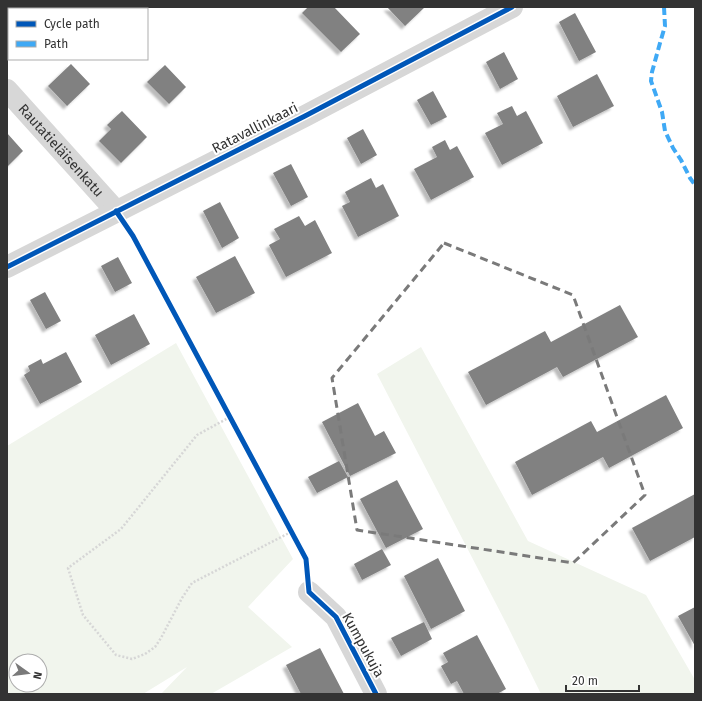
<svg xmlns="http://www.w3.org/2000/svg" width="702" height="701" viewBox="0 0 702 701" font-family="'Fira Sans',sans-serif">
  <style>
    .green { fill: #f1f5ed; fill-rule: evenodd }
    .building { fill: #818181; filter: url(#shadow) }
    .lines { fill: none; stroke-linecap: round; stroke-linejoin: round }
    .path { stroke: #d6d6d6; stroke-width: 2.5; stroke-dasharray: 2 2; stroke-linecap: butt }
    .street { stroke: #d7d7d7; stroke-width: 22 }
    .quiet { stroke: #3fa9f5; stroke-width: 4; stroke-dasharray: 8 4; stroke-linecap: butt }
    .cycleway-casing { stroke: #fff; stroke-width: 8 }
    .cycleway { stroke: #0057b8; stroke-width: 5 }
    .marked { fill: none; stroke: #7a7a7a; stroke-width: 3; stroke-dasharray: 8 5; stroke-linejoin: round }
    .labels { text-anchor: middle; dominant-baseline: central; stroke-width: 4; stroke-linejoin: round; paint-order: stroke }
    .street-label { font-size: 14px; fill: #333; stroke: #fff }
  </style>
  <defs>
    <filter id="shadow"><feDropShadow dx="-3.5" dy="3.5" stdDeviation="1" flood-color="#0004"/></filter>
  </defs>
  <rect width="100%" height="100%" fill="#fff"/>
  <path class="green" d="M176 343 293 559 248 607 292 647 211 694H161L187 667 143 694H7V446ZM16 661H40V685H16Z
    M421 347 528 541 646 595 695 680V694H541L507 625 377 374Z"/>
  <path class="building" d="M308 7H334L360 34 341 52 302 13Z
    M387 7H425L405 26Z
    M575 13 596 52 579 61 559 22Z
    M504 52 518 79 500 89 486 62Z
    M71 64 90 84 67 106 48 86Z
    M165 65 186 87 169 104 147 82Z
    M597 74 614 106 573 127 557 96Z
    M433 91 447 117 431 125 417 100Z
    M512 106 517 116 526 111 543 143 502 165 485 133 503 124 497 113Z
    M122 111 147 137 121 163 99 141 111 129 107 125Z
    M363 129 377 155 361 164 347 138Z
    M7 133 23 151 7 167Z
    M445 140 450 150 457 146 474 177 431 200 414 169 437 157 432 147Z
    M291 164 308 197 291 206 273 173Z
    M371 178 376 188 383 184 399 216 358 237 342 206 350 202 345 192Z
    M220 202 239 238 222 248 203 211Z
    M299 216 305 226 315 220 332 253 286 277 269 245 280 239 274 229Z
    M235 256 255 293 216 313 196 277Z
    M118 257 132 283 115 292 101 266Z
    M45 292 61 321 46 329 30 300Z
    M620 305 638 337 563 377 557 367 486 405 468 372 545 331 551 342Z
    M134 314 150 344 111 365 95 335Z
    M66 352 82 382 40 404 24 375 30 371 28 366 41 359 43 364Z
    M666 395 683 428 609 468 603 457 532 495 515 462 591 421 597 432Z
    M358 403 375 436 384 431 396 453 350 476 322 422Z
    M339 461 348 477 317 493 308 477Z
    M397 480 423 529 386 548 360 499Z
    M695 494V537L650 561 632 528Z
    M382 549 391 565 362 580 354 564Z
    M438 558 465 611 431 629 404 576Z
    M695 607V646L678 616Z
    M424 622 432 639 401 656 391 638Z
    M477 635 506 689 497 694H464L457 681 451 684 441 666 448 662 443 653Z
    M320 648 344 694H301L286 665Z"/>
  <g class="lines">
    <path class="path" d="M230 417 197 435 121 529 68 568 83 615 116 655 132 659 145 654 155 647 161 638 182 598 192 583 291 532"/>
    <g class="street">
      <path id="s1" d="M7 90 116 211"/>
      <path d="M7 267 305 116 512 7"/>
      <path d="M309 592 336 617 376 694"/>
    </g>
    <path class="quiet" d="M664 7 665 26 660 43 652 72 651 81 662 112 665 131 673 148 681 160 690 178 695 185"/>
    <g class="cycleway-casing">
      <path id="cycleway" d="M116 211 133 236 306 559 309 592 336 617 376 694
        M7 267 305 116 512 7"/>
    </g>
    <use href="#cycleway" class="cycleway"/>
  </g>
  <path class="marked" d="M444 243 573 295 645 495 573 563 357 530 332 378Z"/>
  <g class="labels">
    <g class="street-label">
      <text transform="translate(255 128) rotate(-27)">Ratavallinkaari</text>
      <text stroke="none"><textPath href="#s1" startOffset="81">Rautatieläisenkatu</textPath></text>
      <text transform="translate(363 645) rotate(61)">Kumpukuja</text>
    </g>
  </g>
  <rect width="702" height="701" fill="none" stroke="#333333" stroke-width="16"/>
  <rect x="8" y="8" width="140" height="52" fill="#ffffff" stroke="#adadad"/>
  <rect x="16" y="21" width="20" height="6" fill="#0057b8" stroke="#adadad"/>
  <text x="44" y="28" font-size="12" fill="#333333">Cycle path</text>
  <rect x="16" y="41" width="20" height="6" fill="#3fa9f5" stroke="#adadad"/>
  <text x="44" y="48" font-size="12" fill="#333333">Path</text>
  <g transform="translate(28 673) rotate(104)"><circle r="19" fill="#ffffff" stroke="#adadad"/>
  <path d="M0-3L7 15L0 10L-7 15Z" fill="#7a7a7a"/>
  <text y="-6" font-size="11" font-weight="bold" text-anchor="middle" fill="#333333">N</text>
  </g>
  <path d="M566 685v6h73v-6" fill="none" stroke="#333333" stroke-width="2"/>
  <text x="572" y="685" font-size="12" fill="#333333" stroke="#ffffff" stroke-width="3" paint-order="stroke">20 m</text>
</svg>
